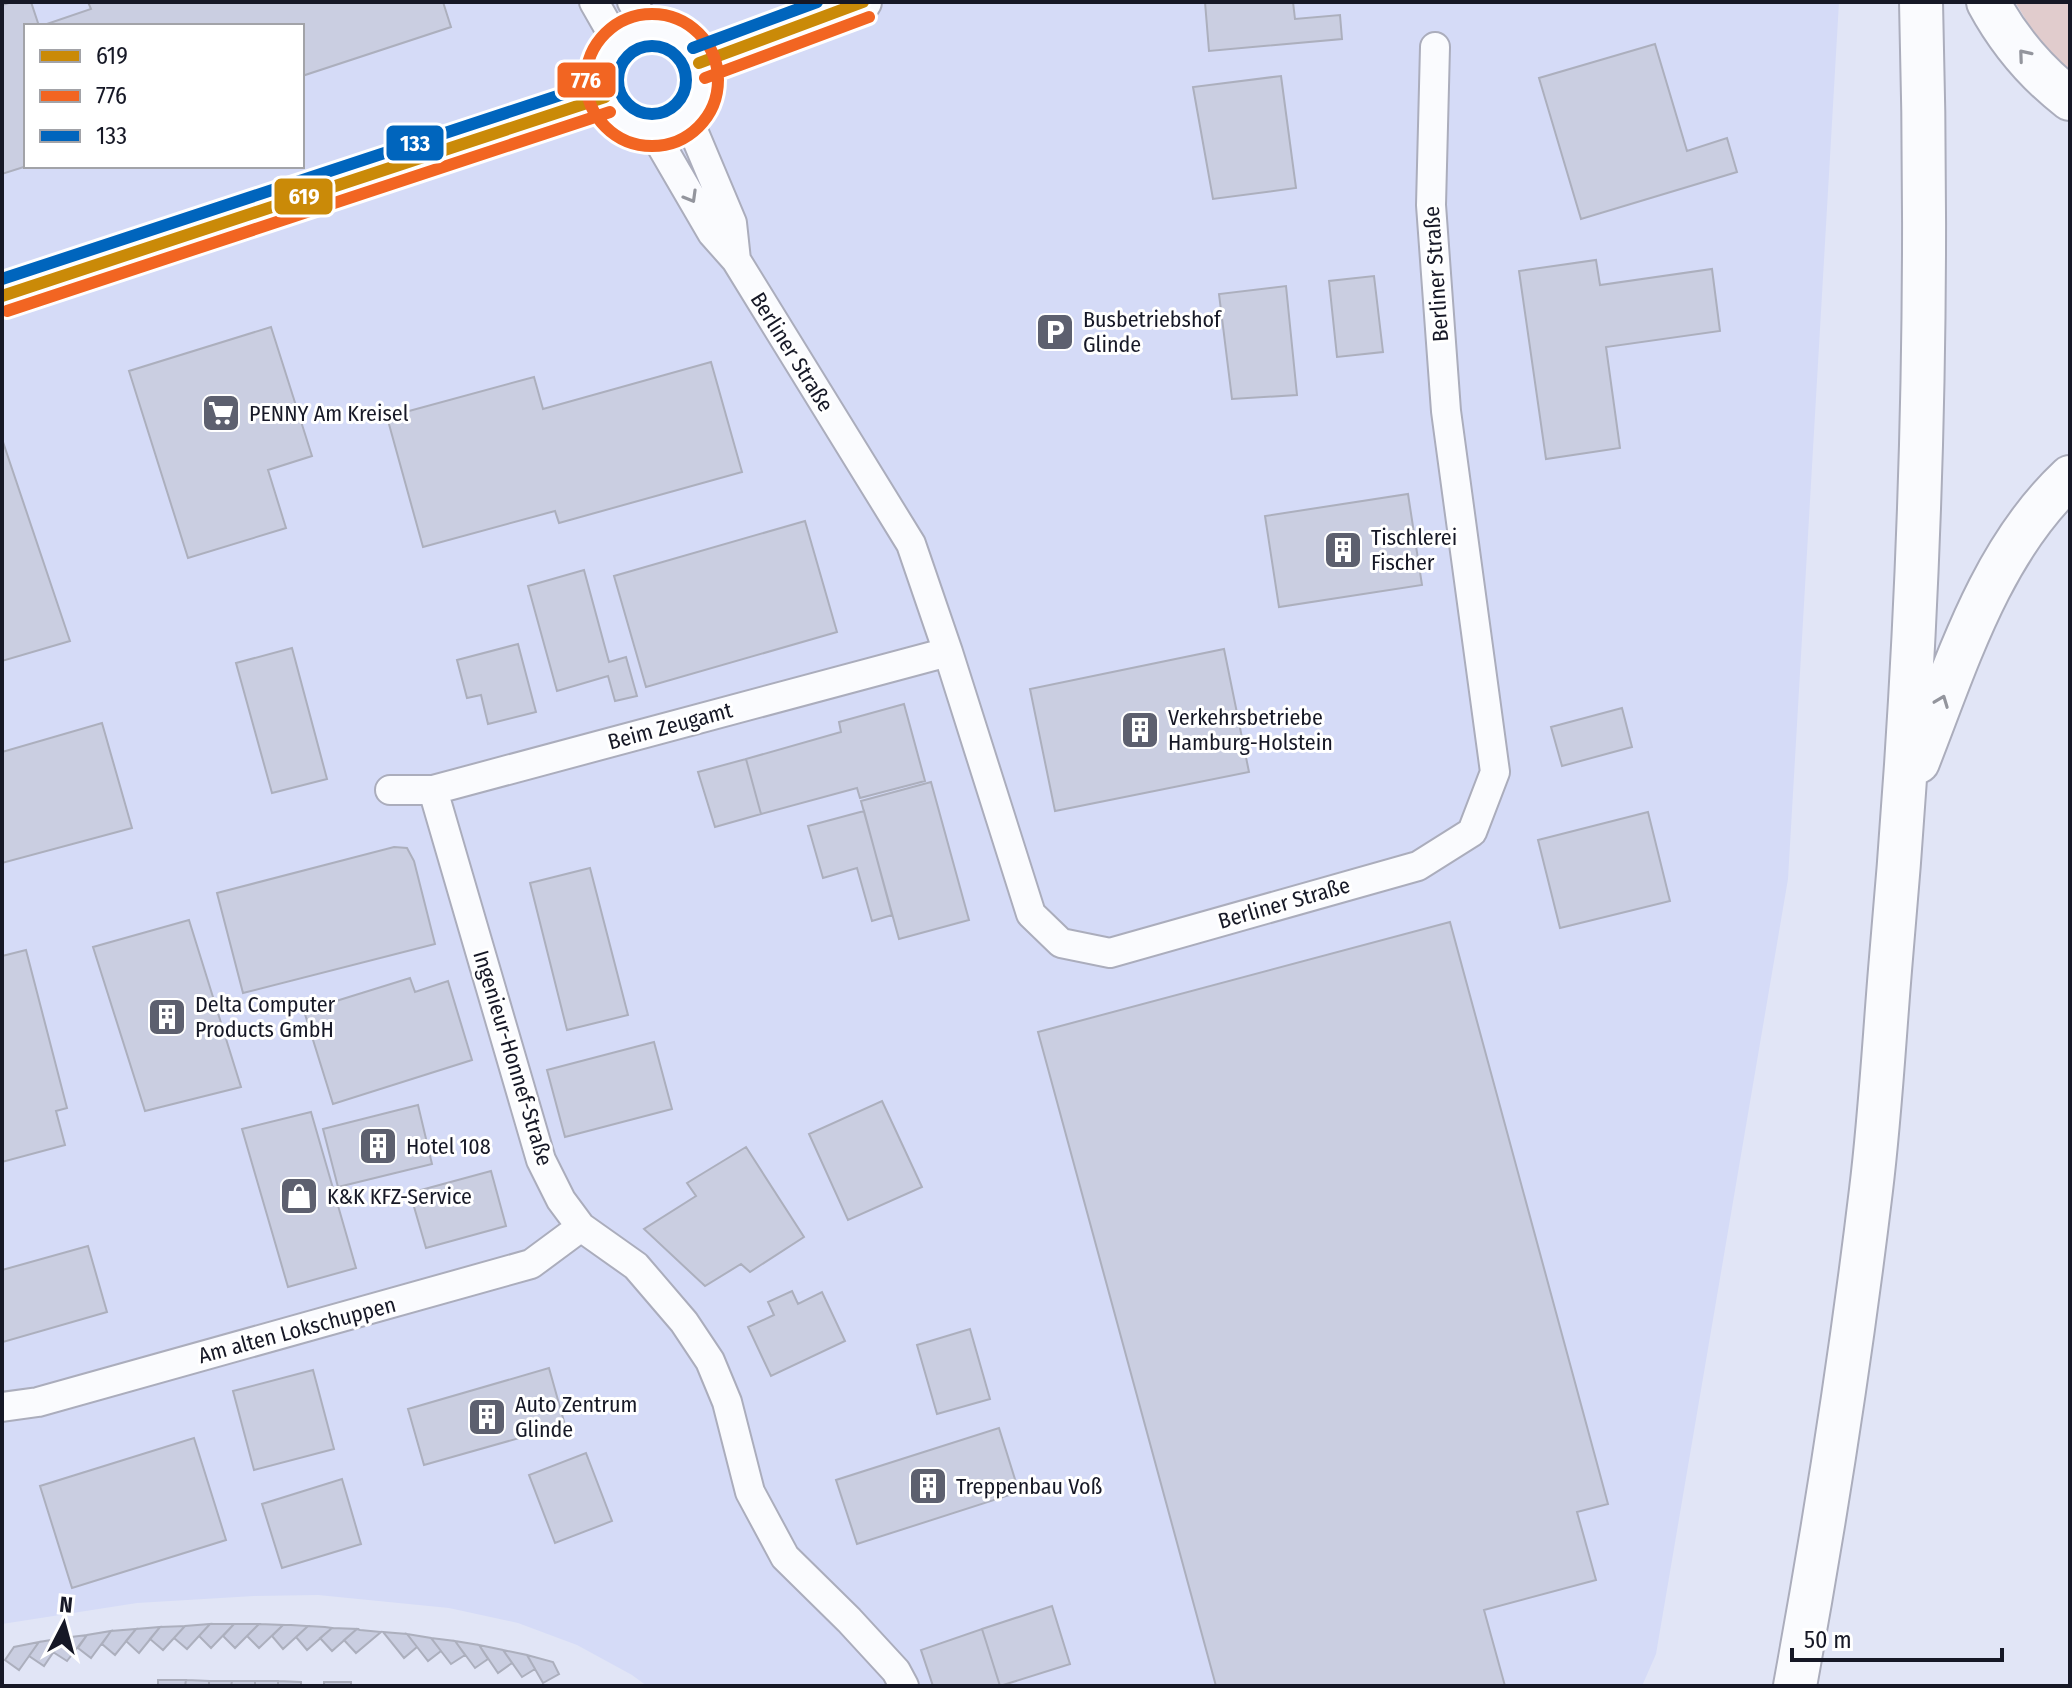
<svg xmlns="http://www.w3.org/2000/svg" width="2072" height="1688" viewBox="0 0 2072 1688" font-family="'Fira Sans Condensed',sans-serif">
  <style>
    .built { fill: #d5dbf7; fill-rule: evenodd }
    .green { fill: #e1cccd }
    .building { fill: #cacee1; stroke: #acafbd; stroke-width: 2 }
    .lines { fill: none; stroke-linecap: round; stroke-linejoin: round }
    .minor-casing { stroke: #abadbc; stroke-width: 32 }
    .major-casing { stroke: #abadbc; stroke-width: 40 }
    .highway-casing { stroke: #abadbc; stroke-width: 46 }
    .minor { stroke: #fafbfe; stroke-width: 28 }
    .major { stroke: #fafbfe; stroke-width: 36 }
    .highway { stroke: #fafbfe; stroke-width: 42 }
    .bus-1-casing { stroke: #fff; stroke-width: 18 }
    .bus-2-casing { stroke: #fff; stroke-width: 18 }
    .bus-3-casing { stroke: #fff; stroke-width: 18 }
    .bus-1 { stroke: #ca8a08; stroke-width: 12 }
    .bus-2 { stroke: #f26522; stroke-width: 12 }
    .bus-3 { stroke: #0065bd; stroke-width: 12 }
    .oneway { stroke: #93959d }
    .labels { text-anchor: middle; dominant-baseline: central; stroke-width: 6; stroke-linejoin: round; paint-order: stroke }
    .street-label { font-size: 22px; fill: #161826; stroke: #fff }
    .poi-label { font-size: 22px; fill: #161826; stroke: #fff; text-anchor: start }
    .line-badge { stroke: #fff; stroke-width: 3 }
    .badge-label { font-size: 22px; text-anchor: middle; font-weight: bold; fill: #fff }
  </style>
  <rect width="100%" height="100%" fill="#e1e5f6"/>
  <path class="built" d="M2 2H1839L1788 879 1656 1654 1642 1686H647L632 1675 577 1645 518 1623 449 1608 318 1595 254 1596 137 1603 2 1624ZM26 26H302V166H26Z"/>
  <path class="green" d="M2015 2H2070V73L2047 54Z"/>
  <path class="building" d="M12 2H31L39 26H26L27 166 2 174V5Z
    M88 2H443L451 27 302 76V26H41L91 9Z
    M1205 2H1293L1295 19 1340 15 1342 39 1209 51Z
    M1655 44 1687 151 1727 138 1737 172 1581 219 1539 78Z
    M1281 76 1296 188 1213 199 1193 87Z
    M1596 260 1600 285 1712 269 1720 331 1606 347 1620 448 1546 459 1519 271Z
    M1374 276 1383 352 1337 357 1329 281Z
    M1286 286 1297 395 1232 399 1219 294Z
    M271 327 312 456 268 470 286 528 188 558 129 371Z
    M711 362 742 472 559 523 555 511 423 547 387 417 534 377 543 409Z
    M2 439 70 641 2 661Z
    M1408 494 1422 585 1279 607 1265 516Z
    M805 521 837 632 646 687 614 576Z
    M584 570 609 662 626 657 637 696 615 701 608 676 557 691 528 586Z
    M518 644 536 712 488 724 481 695 467 698 457 660Z
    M292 648 327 779 272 793 236 663Z
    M1224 649 1249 772 1055 811 1030 689Z
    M904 704 925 781 860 798 857 788 761 814 746 759 841 732 839 722Z
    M1622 708 1632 747 1562 766 1551 727Z
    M102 723 132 828 2 863V752Z
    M746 759 761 814 715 827 698 772Z
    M931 782 969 920 899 939 861 801Z
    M864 811 892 915 872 921 857 868 823 878 808 826Z
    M1648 812 1670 901 1560 928 1538 840Z
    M394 847 407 848 414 861 435 944 243 993 217 893Z
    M590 868 628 1015 567 1030 530 883Z
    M189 920 241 1087 145 1111 93 947Z
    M1450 922 1608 1504 1577 1512 1596 1580 1484 1610 1505 1686H1216L1038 1032Z
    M26 950 67 1108 56 1111 65 1145 2 1162V956Z
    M410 978 415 992 448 981 472 1060 333 1104 304 1011Z
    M654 1042 672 1109 565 1137 547 1070Z
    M882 1101 922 1187 848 1220 809 1134Z
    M418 1105 432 1164 338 1187 323 1129Z
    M311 1112 356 1268 288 1287 242 1129Z
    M746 1147 804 1237 750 1272 741 1264 705 1286 644 1229 696 1196 687 1183Z
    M491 1171 506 1226 426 1248 410 1193Z
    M88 1246 107 1312 3 1342 2 1270Z
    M792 1291 798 1304 822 1292 845 1341 771 1376 748 1327 774 1315 768 1302Z
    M970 1329 990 1399 937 1414 917 1345Z
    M549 1368 565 1425 424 1465 408 1409Z
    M313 1370 334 1449 254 1470 233 1391Z
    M999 1428 1019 1492 857 1544 836 1480Z
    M194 1438 226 1540 72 1588 40 1486Z
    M586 1453 612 1521 555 1543 529 1475Z
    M342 1479 361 1544 282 1568 262 1504Z
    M1052 1606 1070 1664 1000 1686 982 1629Z
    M210 1624 187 1649 174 1638 185 1626Z
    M210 1624H234L211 1648 199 1636Z
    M234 1624H259L235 1648 223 1636Z
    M259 1624 283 1625 259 1648 247 1636Z
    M283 1625H291L308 1626 283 1649 272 1636Z
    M185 1626 163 1650 150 1639 160 1627Z
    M308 1626 325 1627 332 1628 307 1650 296 1637Z
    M160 1627 139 1653 126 1641 136 1629Z
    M332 1628 357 1629 332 1651 320 1638Z
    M136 1629 115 1655 102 1644 111 1631Z
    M357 1629 360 1630 381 1632 356 1653 344 1640Z
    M982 1629 1000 1686H933L921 1650Z
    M111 1631 91 1658 78 1648 87 1635Z
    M383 1632 407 1634 417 1647 404 1658Z
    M407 1634 431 1638 441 1651 428 1661Z
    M87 1635 67 1661 53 1652 63 1638Z
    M63 1638 44 1666 29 1656 39 1642Z
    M431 1638 455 1641 465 1655 451 1664Z
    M455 1641 479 1645 488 1659 475 1668Z
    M39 1642 19 1670 5 1660 14 1647Z
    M479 1645 503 1650 512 1663 498 1673Z
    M503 1650 527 1655 535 1669 522 1677Z
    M527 1655 553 1662 559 1674 543 1683Z
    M158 1680H186L185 1686H158Z
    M186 1680 209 1681V1686H185Z
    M209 1681H232L231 1686H209Z
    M232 1681H255V1686H231Z
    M255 1681H278V1686H255Z
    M278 1681 301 1682V1686H278Z
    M324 1682H351V1686H324Z"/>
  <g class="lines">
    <g class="minor-casing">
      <path id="minor" d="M594 2 618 44
        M632 2 650 30
        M687 116 732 223 736 260
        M652 130 712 233 736 260 911 544 948 652 1031 914 1061 943 1110 953 1418 866 1472 832 1495 772 1446 411 1431 205 1435 47
        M390 790H433L948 652
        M433 790 541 1160 561 1200 581 1227 636 1266 684 1322 710 1361 727 1402 750 1492 785 1557 849 1620 896 1671 904 1686
        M2 1407 38 1402 531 1264 581 1227"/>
    </g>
    <g class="major-casing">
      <path id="major" d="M602 80a50 50 0 1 1 100 0a50 50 0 1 1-100 0Z
        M699 63 863 2
        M2 296 605 97"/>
    </g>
    <g class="highway-casing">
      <path id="highway" d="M1988 2C2009 41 2035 72 2070 99
        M1918 762C1957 663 1990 552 2070 477
        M1795 1686C1825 1522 1851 1356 1871 1190 1880 1117 1884 1043 1890 970 1919 648 1930 325 1921 2"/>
    </g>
    <use href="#minor" class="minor"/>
    <use href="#major" class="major"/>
    <use href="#highway" class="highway"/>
    <g class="bus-1-casing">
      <path id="bus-1" d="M699 63 863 2
        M2 296 605 97"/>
    </g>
    <g class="bus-2-casing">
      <path id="bus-2" d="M586 80a66 66 0 1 1 132 0a66 66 0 1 1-132 0Z
        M705 78 869 17
        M7 311 610 112"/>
    </g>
    <g class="bus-3-casing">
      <path id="bus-3" d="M618 80a34 34 0 1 1 68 0a34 34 0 1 1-68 0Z
        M693 48 817 2
        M2 279 600 82"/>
    </g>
    <use href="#bus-1" class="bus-1"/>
    <use href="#bus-2" class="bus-2"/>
    <use href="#bus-3" class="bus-3"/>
  </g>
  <defs><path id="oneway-chevron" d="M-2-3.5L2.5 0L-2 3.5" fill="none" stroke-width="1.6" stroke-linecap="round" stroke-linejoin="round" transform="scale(2)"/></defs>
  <g class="oneway">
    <use href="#oneway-chevron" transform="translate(2024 55) rotate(-130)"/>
    <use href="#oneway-chevron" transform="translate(691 197) rotate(60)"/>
    <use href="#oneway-chevron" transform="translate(1942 701) rotate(-69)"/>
  </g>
  <defs>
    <g id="parking-square" transform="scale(2)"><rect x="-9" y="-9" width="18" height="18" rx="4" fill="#5d606f" stroke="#fff"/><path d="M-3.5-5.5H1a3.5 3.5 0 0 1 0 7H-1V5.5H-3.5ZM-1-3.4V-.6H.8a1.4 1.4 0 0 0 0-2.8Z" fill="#fff"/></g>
    <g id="supermarket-square" transform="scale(2)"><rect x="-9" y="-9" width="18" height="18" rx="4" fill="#5d606f" stroke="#fff"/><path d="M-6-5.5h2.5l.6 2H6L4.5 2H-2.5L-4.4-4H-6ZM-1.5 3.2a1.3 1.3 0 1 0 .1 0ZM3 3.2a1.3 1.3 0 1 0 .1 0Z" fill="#fff"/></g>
    <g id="building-square" transform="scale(2)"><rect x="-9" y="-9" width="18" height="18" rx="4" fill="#5d606f" stroke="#fff"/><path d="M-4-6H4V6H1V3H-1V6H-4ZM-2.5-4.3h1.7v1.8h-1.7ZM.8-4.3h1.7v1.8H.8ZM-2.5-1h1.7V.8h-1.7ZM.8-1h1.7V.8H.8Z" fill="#fff"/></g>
    <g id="shop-square" transform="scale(2)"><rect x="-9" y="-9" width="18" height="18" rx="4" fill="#5d606f" stroke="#fff"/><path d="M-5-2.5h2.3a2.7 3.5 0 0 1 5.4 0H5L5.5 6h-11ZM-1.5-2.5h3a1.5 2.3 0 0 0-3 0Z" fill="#fff"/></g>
  </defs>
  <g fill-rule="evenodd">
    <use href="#parking-square" x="1055" y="332"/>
    <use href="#supermarket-square" x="221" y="413"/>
    <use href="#building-square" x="1343" y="550"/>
    <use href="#building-square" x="1140" y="730"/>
    <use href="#building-square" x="167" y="1017"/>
    <use href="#building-square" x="378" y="1146"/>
    <use href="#shop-square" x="299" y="1196"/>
    <use href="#building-square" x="487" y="1417"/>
    <use href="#building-square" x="928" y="1486"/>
  </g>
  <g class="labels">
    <g class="street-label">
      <text transform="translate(1436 274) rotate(-94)">Berliner Straße</text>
      <text transform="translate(792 352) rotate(58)">Berliner Straße</text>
      <text transform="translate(670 726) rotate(-15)">Beim Zeugamt</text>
      <text transform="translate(1284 903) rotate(-16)">Berliner Straße</text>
      <text transform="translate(513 1058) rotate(73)">Ingenieur-Honnef-Straße</text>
      <text transform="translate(297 1330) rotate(-15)">Am alten Lokschuppen</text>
    </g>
    <g class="poi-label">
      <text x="1083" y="319">Busbetriebshof<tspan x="1083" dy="25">Glinde</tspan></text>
      <text x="249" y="413">PENNY Am Kreisel</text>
      <text x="1371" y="537">Tischlerei<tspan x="1371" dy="25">Fischer</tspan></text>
      <text x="1168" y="717">Verkehrsbetriebe<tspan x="1168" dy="25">Hamburg-Holstein</tspan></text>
      <text x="195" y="1004">Delta Computer<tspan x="195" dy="25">Products GmbH</tspan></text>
      <text x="406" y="1146">Hotel 108</text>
      <text x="327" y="1196">K&amp;K KFZ-Service</text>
      <text x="515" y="1404">Auto Zentrum<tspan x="515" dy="25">Glinde</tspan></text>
      <text x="956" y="1486">Treppenbau Voß</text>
    </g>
  </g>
  <g class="line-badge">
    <rect x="556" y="61" width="61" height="38" rx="8" fill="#f26522"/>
    <rect x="385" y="124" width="60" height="38" rx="8" fill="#0065bd"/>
    <rect x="273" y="177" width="61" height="39" rx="8" fill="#ca8a08"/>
  </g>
  <g class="badge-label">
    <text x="586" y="88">776</text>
    <text x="415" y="151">133</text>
    <text x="304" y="204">619</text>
  </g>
  <rect width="2072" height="1688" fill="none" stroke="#161826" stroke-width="8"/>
  <rect x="24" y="24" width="280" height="144" fill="#ffffff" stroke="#a2a3a8" stroke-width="2"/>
  <rect x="40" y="50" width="40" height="12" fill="#ca8a08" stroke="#a2a3a8" stroke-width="2"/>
  <text x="96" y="64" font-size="24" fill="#161826">619</text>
  <rect x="40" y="90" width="40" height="12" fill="#f26522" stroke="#a2a3a8" stroke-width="2"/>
  <text x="96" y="104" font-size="24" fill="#161826">776</text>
  <rect x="40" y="130" width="40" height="12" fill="#0065bd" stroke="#a2a3a8" stroke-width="2"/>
  <text x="96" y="144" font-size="24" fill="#161826">133</text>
  <g transform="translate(64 1624) rotate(6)" stroke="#ffffff" stroke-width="6" paint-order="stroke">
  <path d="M0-6L14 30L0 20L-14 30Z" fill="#161826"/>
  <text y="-12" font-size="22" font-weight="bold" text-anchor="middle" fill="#161826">N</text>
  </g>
  <path d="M1792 1648v12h210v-12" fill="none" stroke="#161826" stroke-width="4"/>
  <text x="1804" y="1648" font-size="24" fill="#161826" stroke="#ffffff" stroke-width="6" paint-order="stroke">50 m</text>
</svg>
